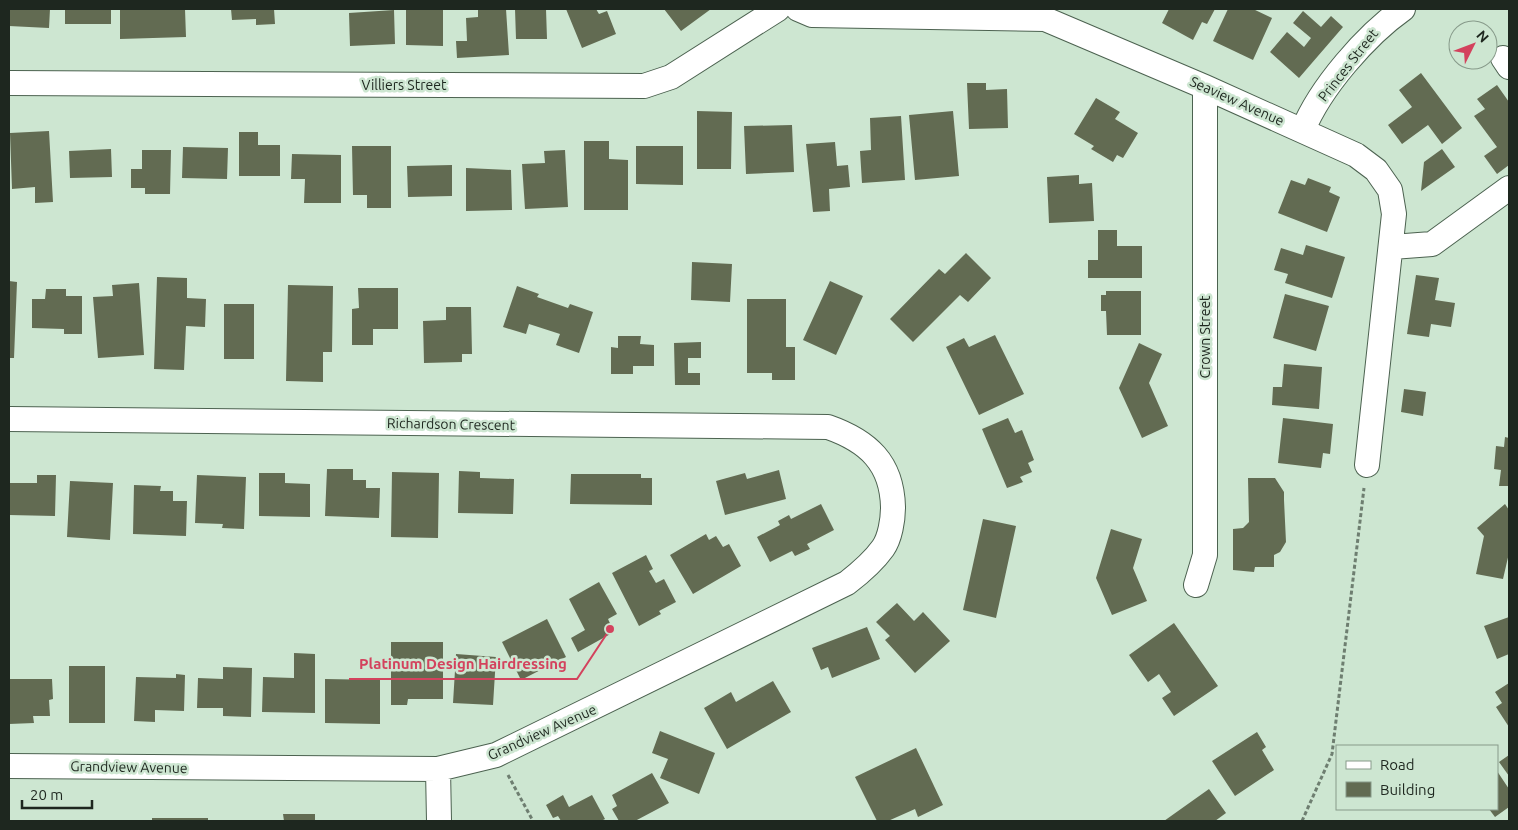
<svg xmlns="http://www.w3.org/2000/svg" width="1518" height="830" viewBox="0 0 1518 830" font-family="Ubuntu,sans-serif">
  <style>
    .building { fill: #626b52 }
    .lines { fill: none; stroke-linecap: round; stroke-linejoin: round }
    .minor-casing { stroke: #4c6250; stroke-width: 26 }
    .path { stroke: #6e7e70; stroke-width: 3; stroke-dasharray: 4 2.5; stroke-linecap: butt }
    .minor { stroke: #fff; stroke-width: 24 }
    .labels { text-anchor: middle; dominant-baseline: central; stroke-width: 5; stroke-linejoin: round; paint-order: stroke }
    .street-label { font-size: 14px; fill: #1e271f; stroke: #cde6d1 }
    .leader { fill: none; stroke: #d3425d; stroke-width: 2 }
    .callout-dot { fill: #d3425d; stroke: #cde6d1; stroke-width: 2 }
    .callout-label { font-size: 15px; text-anchor: middle; font-weight: bold; fill: #d3425d; stroke: #cde6d1; stroke-width: 5; stroke-linejoin: round; paint-order: stroke }
  </style>
  <rect width="100%" height="100%" fill="#cde6d1"/>
  <path class="building" d="M9 9H50L49 28 9 26Z
    M65 9H111V24H65Z
    M120 9H185L186 37 120 39Z
    M231 9H274L275 24 256 25V19L232 20Z
    M406 9H443V46L406 45Z
    M478 9H506L509 55 457 58 456 41H467L466 18 478 17Z
    M515 9H546L547 39H516Z
    M566 9H596L599 14 607 11 616 34 582 48Z
    M664 9H711L681 31Z
    M1169 9H1215L1207 24 1202 22 1193 40 1162 23Z
    M1228 9H1253L1272 18 1253 60 1213 41Z
    M394 10 395 44 350 46 349 13Z
    M1303 11 1321 27 1331 16 1343 27 1299 78 1270 52 1287 32 1304 47 1311 38 1293 23Z
    M1421 73 1462 128 1442 144 1428 125 1402 144 1388 125 1412 107 1399 90Z
    M967 83H986V90L1007 89 1008 128 969 129Z
    M1497 85 1509 102V165L1497 174 1484 156 1497 147 1474 116 1485 109 1477 99Z
    M1096 98 1120 112 1115 119 1138 133 1123 158 1117 155 1113 162 1091 149 1094 146 1074 134Z
    M697 111 732 112 731 169H697Z
    M953 111 959 176 915 180 909 115Z
    M901 116 905 180 862 183 860 151 871 150 870 118Z
    M792 125 794 172 746 174 744 126Z
    M49 131 53 202 35 203V187L12 189 10 133Z
    M239 132H258V145H280V176H239Z
    M584 141H609V159L628 160V210H584Z
    M835 142 837 166 848 165 850 187 829 189 830 211 813 212 806 144Z
    M352 146H391V208H367V195H353Z
    M636 146H683V185L636 184Z
    M183 147 228 148 227 179 182 178Z
    M111 149 112 177 70 178 69 151Z
    M1442 149 1455 167 1421 191 1424 162Z
    M142 150H171L170 194H145V188H131V169H142Z
    M565 150 568 207 525 209 522 164 545 163 544 151Z
    M292 154 341 155V203H304L305 179H291Z
    M452 165V196L408 197 407 166Z
    M466 168 511 170 512 210 466 211Z
    M1079 175V184L1092 183 1094 221 1049 223 1047 177Z
    M1308 178 1331 187 1329 192 1340 197 1327 232 1278 213 1291 180 1305 185Z
    M1098 230H1117V246H1142V278H1088V260H1098Z
    M1306 245 1345 257 1332 298 1285 283 1288 274 1274 270 1281 248 1303 255Z
    M966 253 991 278 968 302 960 295 913 342 890 319 939 269 945 274Z
    M692 262 732 264 730 302 691 300Z
    M1416 275 1439 278 1435 300 1455 303 1451 327 1431 324 1429 337 1407 334Z
    M157 277 187 278V298L206 299 205 327 186 326 184 370 154 369Z
    M9 281 17 282 14 358H9Z
    M830 281 863 296 836 355 803 340Z
    M139 283 144 355 98 358 93 297 113 296 112 285Z
    M288 285 333 286 332 352H323V382L286 381Z
    M517 286 539 294 537 297 568 308 570 304 593 312 579 353 556 345 560 334 529 324 526 334 503 327Z
    M358 288H398V329H373V345H352V309L359 308Z
    M46 289H66V296H82V334H64V329L32 328V299H45Z
    M1106 291H1141V335H1107L1106 311H1101V295H1106Z
    M1285 294 1329 306 1316 351 1273 338Z
    M747 299H786V347H795V380H772V373H747Z
    M224 304H254V359H224Z
    M446 307H471L472 354H462V362L424 363 423 321 446 320Z
    M995 335 1024 394 979 415 946 347 964 338 969 347Z
    M618 336H641L640 344 654 345V366H633V374H611V347L618 348Z
    M701 342V358H688V373H700V385H675L674 343Z
    M1139 343 1162 354 1149 383 1168 426 1142 438 1119 388Z
    M1284 364 1322 367 1319 409 1272 405 1273 387H1282Z
    M1404 389 1426 392 1423 416 1401 412Z
    M1008 418 1015 433 1022 430 1034 460 1028 463 1032 472 1020 477 1023 482 1007 488 982 429Z
    M1283 418 1333 424 1330 454 1323 453 1321 468 1278 463Z
    M1505 437 1509 438V486H1499L1501 470 1494 469 1496 446 1504 447Z
    M327 469H353V480H366V488H380L379 518 325 516Z
    M779 470 786 499 725 515 716 481 745 473 747 479Z
    M459 471 480 472V478L514 479 513 514 458 513Z
    M392 472 439 473 438 538 391 537Z
    M259 473H285V483L310 484V517L259 516Z
    M571 474H641V478H652V505L570 504Z
    M37 475H56L55 516 9 515V483H37Z
    M197 475 246 477 244 529 222 528 223 524 195 523Z
    M1248 478H1275L1284 492V500L1286 542 1280 552 1274 555V567H1255L1254 572 1233 570V529L1243 528 1249 522Z
    M70 481 113 483 110 540 67 537Z
    M134 485 161 486 160 491H173V501H187L186 536 133 534Z
    M821 504 834 530 807 544 810 549 795 556 792 551 770 562 757 537 780 525 778 521 789 515 791 519Z
    M1505 504 1509 510V553L1503 579 1476 574 1484 536 1477 528Z
    M983 519 1016 526 996 618 963 610Z
    M1111 529 1142 539 1133 568 1147 601 1112 615 1096 578Z
    M706 534 709 540 716 536 723 547 729 544 741 566 693 594 670 555Z
    M646 555 653 569 649 571 656 583 664 579 676 602 659 611 661 614 639 626 612 573Z
    M599 582 617 614 608 619 614 632 578 652 571 638 585 630 569 599Z
    M897 603 914 621 923 612 950 641 915 673 885 640 890 636 876 622Z
    M1509 617V654L1497 659 1484 626Z
    M547 619 566 657 521 680 502 642Z
    M1174 623 1218 686 1174 716 1162 698 1171 692 1159 674 1148 682 1129 655Z
    M867 627 880 659 832 678 828 667 821 670 812 648Z
    M391 642H443V699H408L407 705H391Z
    M294 653 315 654V713L262 712 263 677 294 678Z
    M456 654 496 657 493 705 453 703Z
    M69 666H105V723H69Z
    M223 667 252 668 251 717 223 716V708H197L198 678 223 679Z
    M176 674 185 675 184 711 155 710V722L134 721 136 677 176 678Z
    M9 679H52L53 699 49 700 50 716H33L34 723 9 724Z
    M325 679 380 680V724L325 723Z
    M773 681 791 712 727 749 704 708 731 692 736 702Z
    M1509 683V727L1496 707 1502 703 1495 692Z
    M660 731 715 753 699 794 660 778 668 759 652 753Z
    M1257 732 1266 747 1262 750 1274 770 1235 796 1212 761Z
    M916 748 943 805 918 817 915 809 888 821H877L855 777Z
    M1509 755V776L1499 762Z
    M1497 771 1509 789V807L1495 817 1489 809H1497Z
    M652 773 669 803 635 821H619L612 809 617 806 612 795Z
    M1209 789 1226 813 1215 821H1164Z
    M563 795 569 807 592 795 605 819 601 821H561L558 816 553 818 546 805Z
    M283 814H315V821H284Z
    M152 818H208V821H152Z"/>
  <g class="lines">
    <g class="minor-casing">
      <path id="minor" d="M798 9 812 15 1045 19 1205 87 1356 155 1376 170 1390 190 1394 214 1367 465
        M1503 58 1509 67
        M9 83 644 86 671 77 778 9
        M1303 130C1320 88 1366 35 1403 9
        M1392 247 1432 244 1509 188
        M9 419 828 427C868 441 892 463 893 507 893 520 890 538 883 548 873 562 860 573 847 583L496 755 438 769 9 766
        M1196 585 1205 555V87
        M438 769 439 821"/>
    </g>
    <path class="path" d="M508 775 533 821
      M1302 821 1332 754 1364 488"/>
    <use href="#minor" class="minor"/>
  </g>
  <g class="labels">
    <g class="street-label">
      <text transform="translate(1348 65) rotate(-52)">Princes Street</text>
      <text x="404" y="85">Villiers Street</text>
      <text transform="translate(1237 101) rotate(24)">Seaview Avenue</text>
      <text transform="translate(1205 337) rotate(-90)">Crown Street</text>
      <text transform="translate(451 424) rotate(1)">Richardson Crescent</text>
      <text transform="translate(542 732) rotate(-24)">Grandview Avenue</text>
      <text transform="translate(129 767) rotate(1)">Grandview Avenue</text>
    </g>
  </g>
  <path class="leader" d="M610 629L577 679H349"/>
  <circle class="callout-dot" cx="610" cy="629" r="5"/>
  <g class="callout-label">
    <text x="463" y="669">Platinum Design Hairdressing</text>
  </g>
  <rect width="1518" height="830" fill="none" stroke="#1e271f" stroke-width="20"/>
  <rect x="1336" y="745" width="162" height="65" fill="#cde6d1" stroke="#879a8a"/>
  <rect x="1346" y="761" width="25" height="8" fill="#ffffff" stroke="#879a8a"/>
  <text x="1380" y="770" font-size="15" fill="#1e271f">Road</text>
  <rect x="1346" y="782" width="25" height="15" fill="#626b52" stroke="#879a8a"/>
  <text x="1380" y="795" font-size="15" fill="#1e271f">Building</text>
  <g transform="translate(1473 45) rotate(48)"><circle r="24" fill="#cde6d1" stroke="#879a8a"/>
  <path d="M0-4L9 19L0 12L-9 19Z" fill="#d3425d"/>
  <text y="-8" font-size="14" font-weight="bold" text-anchor="middle" fill="#1e271f">N</text>
  </g>
  <path d="M22 800v8h70v-8" fill="none" stroke="#1e271f" stroke-width="2.5"/>
  <text x="30" y="800" font-size="15" fill="#1e271f" stroke="#cde6d1" stroke-width="4" paint-order="stroke">20 m</text>
</svg>
